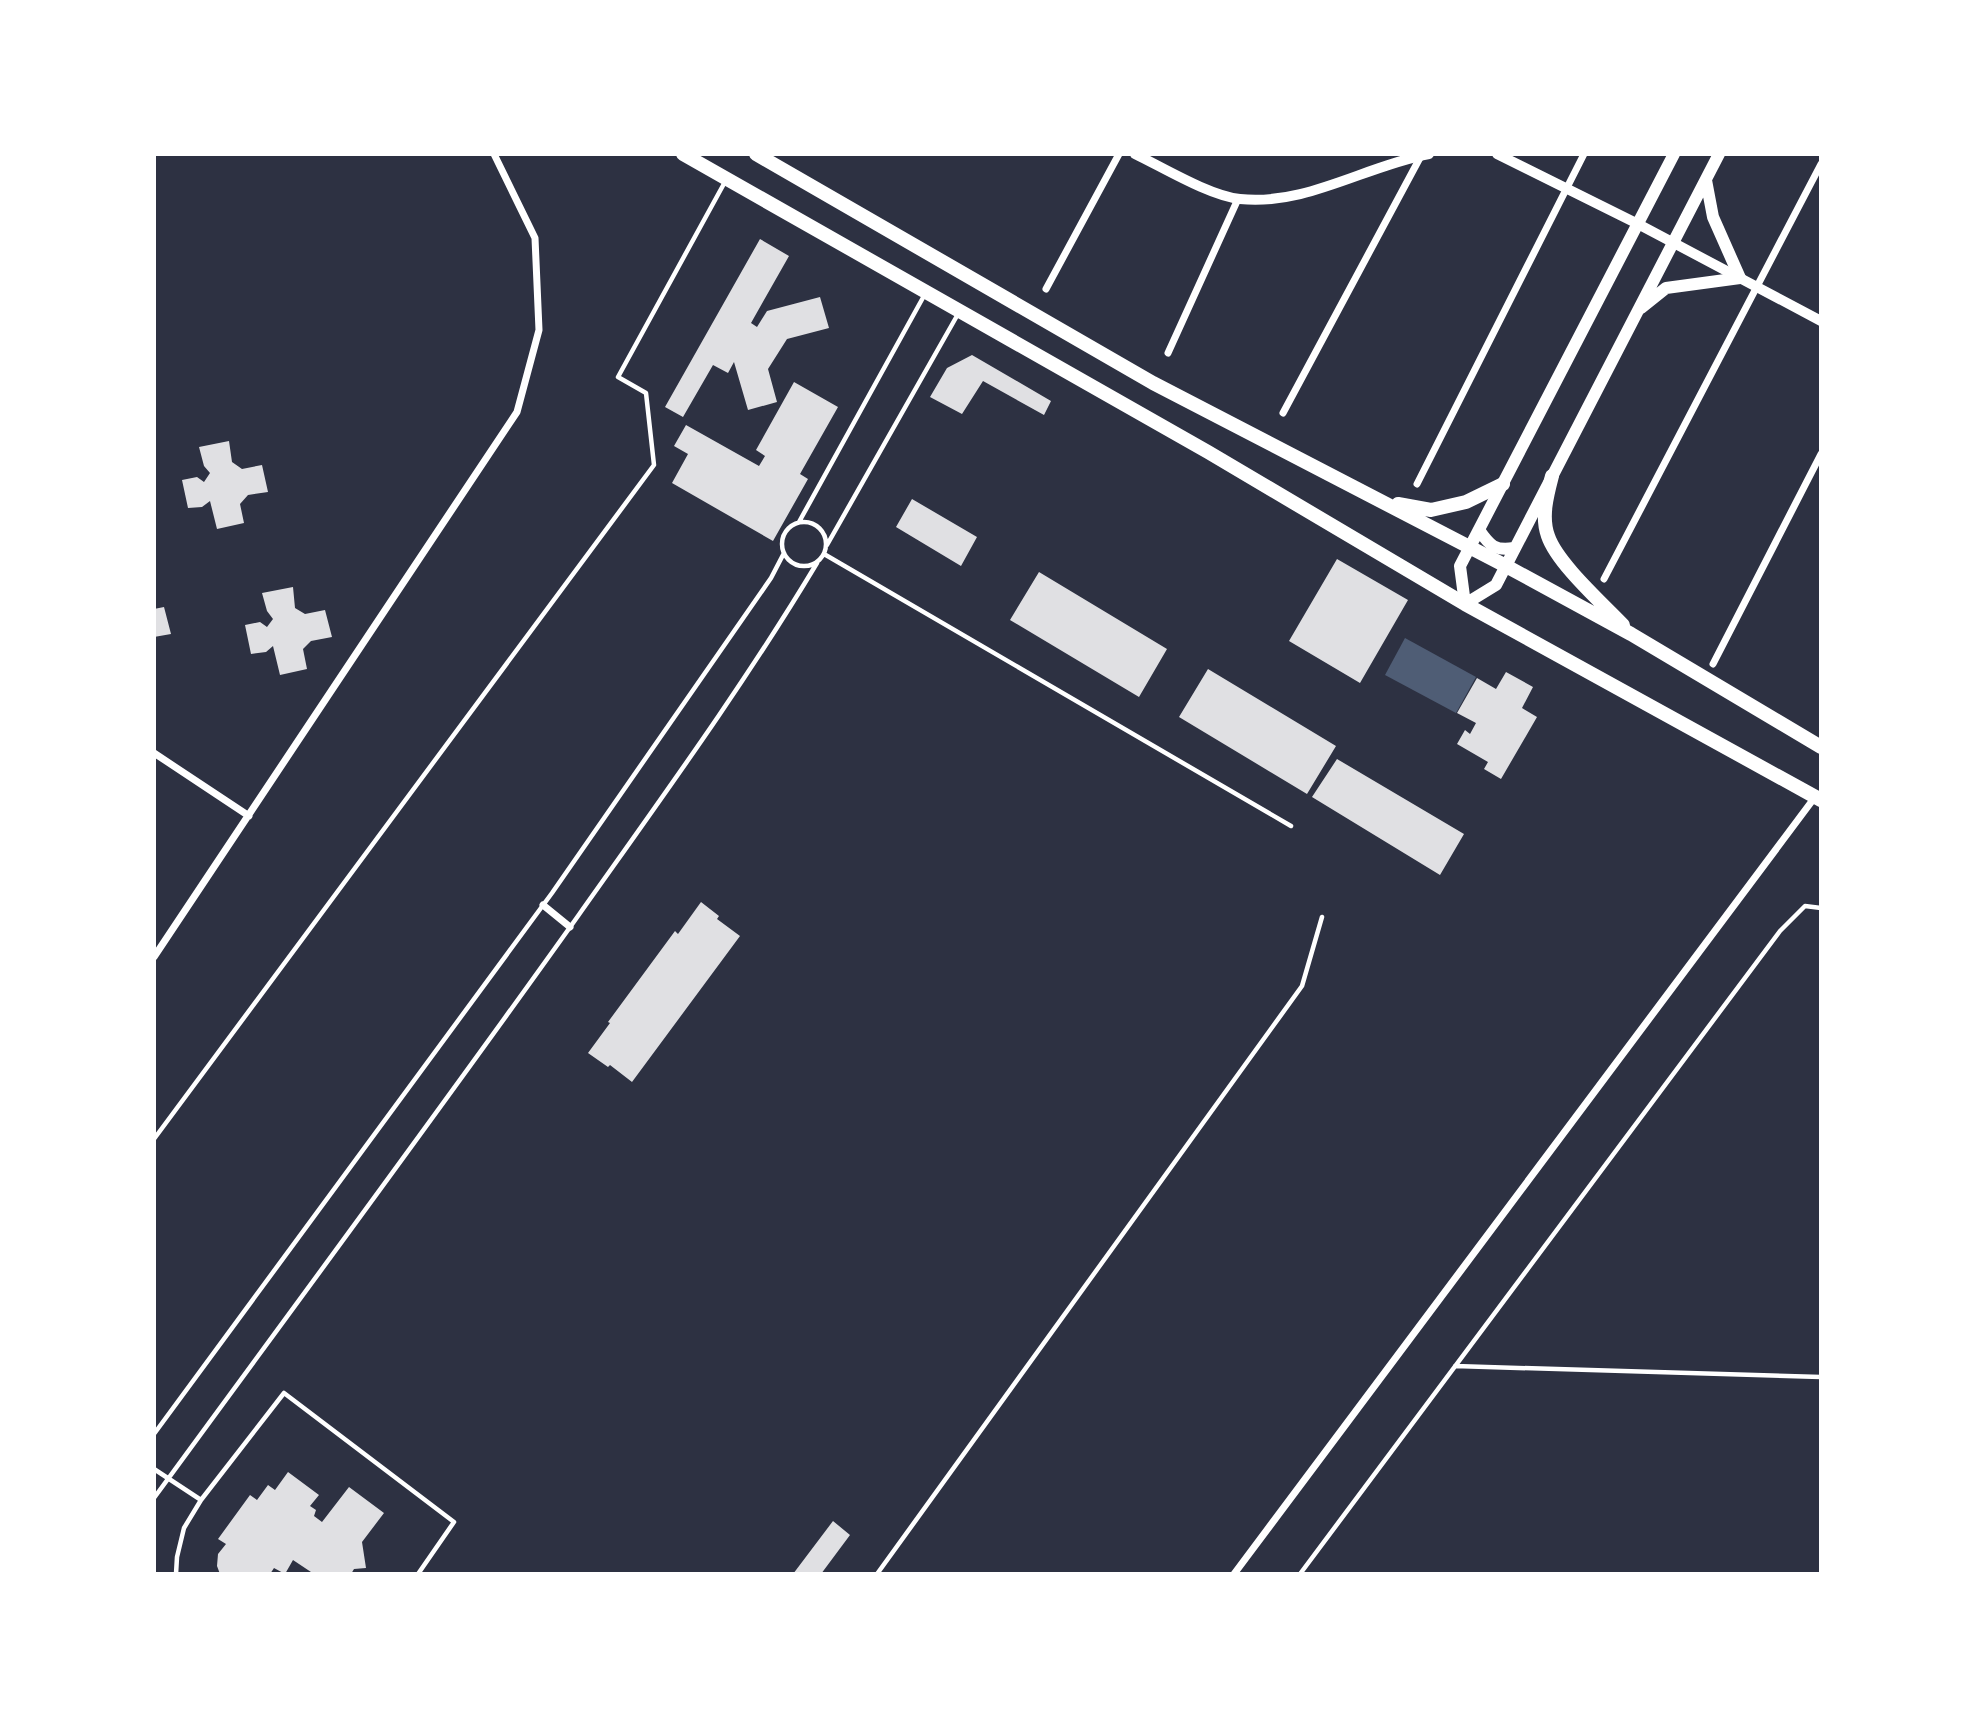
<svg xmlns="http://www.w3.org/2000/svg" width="1975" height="1728" viewBox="0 0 1975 1728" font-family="'Alegreya Sans',sans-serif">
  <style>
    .water { fill: #4f5d75 }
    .building { fill: #e0e0e3 }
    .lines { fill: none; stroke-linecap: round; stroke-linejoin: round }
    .service { stroke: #fff; stroke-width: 4.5 }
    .minor { stroke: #fff; stroke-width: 7 }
    .tertiary { stroke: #fff; stroke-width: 10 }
    .secondary { stroke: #fff; stroke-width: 12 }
    .primary { stroke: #fff; stroke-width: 14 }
  </style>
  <rect width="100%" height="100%" fill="#2d3142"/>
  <path class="water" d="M1405 638 1476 677 1456 713 1385 675Z"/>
  <path class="building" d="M760 239 789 256 751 323 757 327 767 311 820 297 829 328 787 339 768 369 777 402 748 410 734 362 728 373 713 365 683 417 665 407Z
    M972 355 1051 401 1044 415 983 381 962 414 930 397 947 368Z
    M794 382 838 407 800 474 808 479 773 541 672 483 688 454 674 446 686 425 759 466 765 456 756 450Z
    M229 441 232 462 242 469 262 465 268 492 248 495 240 504 244 523 217 529 210 501 202 507 188 508 182 480 197 477 204 482 210 473 204 466 199 447Z
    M912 499 977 537 961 566 896 527Z
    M1337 559 1408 600 1360 683 1289 641Z
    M1039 572 1167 649 1139 697 1010 620Z
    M293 587 295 608 305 614 325 610 332 637 311 641 303 649 307 669 280 675 273 646 266 652 251 654 245 625 260 622 267 627 273 619 267 611 262 593Z
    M164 607 171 634 154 637V609Z
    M1208 669 1336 746 1307 794 1179 717Z
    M1506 672 1533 687 1522 708 1537 717 1501 779 1484 769 1488 762 1457 744 1465 730 1470 734 1476 723 1457 713 1477 678 1496 689Z
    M1337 759 1464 834 1440 875 1312 797Z
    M701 902 719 916 717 919 740 936 632 1082 610 1065 608 1067 588 1053 610 1023 608 1022 675 931 678 934Z
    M288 1472 319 1495 310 1506 316 1510 314 1516 322 1522 349 1487 384 1513 362 1542 366 1568 354 1569 351 1574H314L293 1560 285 1574 274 1568 270 1574H220L217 1566 218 1554 226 1544 218 1539 250 1495 257 1500 268 1485 275 1490Z
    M833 1521 850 1535 821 1574H793Z"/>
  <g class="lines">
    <path class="service" d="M782 544a22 22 0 1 1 44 0a22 22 0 1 1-44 0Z
      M799 522 925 294
      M827 545 958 314
      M824 554 1291 826
      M154 1139 654 465 646 393 618 377 726 180
      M1455 1366 1821 1377
      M154 1434 552 893 771 578 784 553
      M154 1469 201 1500
      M154 1498C296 1304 439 1111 578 916 660 800 744 685 817 563
      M176 1574 177 1557 184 1528 201 1500 284 1393 454 1522 418 1574
      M877 1574 1302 986 1322 917
      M1300 1574 1780 931 1805 906 1821 908"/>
    <path class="minor" d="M1046 289 1119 154
      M1168 353 1238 199
      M1283 413 1422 154
      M1417 484 1584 154
      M1604 579 1821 164
      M1713 664 1821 454
      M154 753 249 816
      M543 905 570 927
      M154 957 517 412 539 330 535 238 494 154
      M1234 1574 1815 797"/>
    <path class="tertiary" d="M1135 154C1164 168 1210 196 1240 199 1306 206 1365 166 1429 154
      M1497 154 1638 224 1821 321"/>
    <path class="secondary" d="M1674 154 1460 566 1465 604 1496 585 1719 154
      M1641 308 1666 288 1740 278 1713 217 1706 180
      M1479 530C1490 546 1495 551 1514 548"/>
    <path class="primary" d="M683 154 1208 452 1465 604 1821 800
      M756 154 1153 383 1506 566 1631 634 1821 747
      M1552 476C1547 495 1541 517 1548 536 1557 563 1602 603 1623 625
      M1398 504 1431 510 1466 502 1503 484"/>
  </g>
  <rect width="1975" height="1728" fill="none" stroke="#ffffff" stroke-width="312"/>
</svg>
